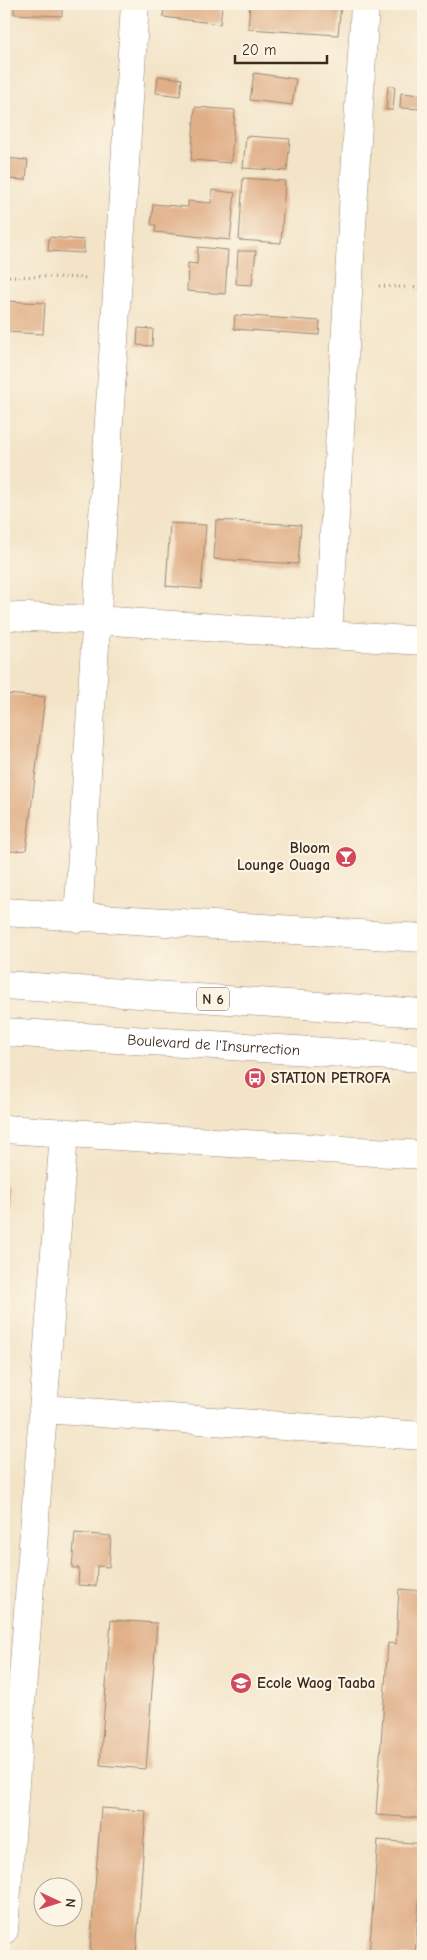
<svg xmlns="http://www.w3.org/2000/svg" width="427" height="1960" viewBox="0 0 427 1960" font-family="'Comic Neue',sans-serif">
  <style>
    .building { fill: #e0af87 }
    .lines { fill: none; stroke-linecap: round; stroke-linejoin: round }
    .minor-casing { stroke: #978773; stroke-width: 29 }
    .major-casing { stroke: #978773; stroke-width: 29 }
    .path { stroke: #978773; stroke-width: 3; stroke-dasharray: 1 4; stroke-linecap: butt }
    .minor { stroke: #fff; stroke-width: 28 }
    .major { stroke: #fff; stroke-width: 28 }
    .labels { text-anchor: middle; dominant-baseline: central; stroke-width: 4.5; stroke-linejoin: round; paint-order: stroke }
    .shield { fill: #fcf5e5; stroke: #75675a; stroke-width: 1 }
    .shield-label { font-size: 14px; font-weight: bold; fill: #3b2a1e }
    .poi-label { font-size: 15px; font-weight: bold; fill: #3b2a1e; stroke: #fcf5e5; text-anchor: start }
    .street-label { font-size: 15px; fill: #3b2a1e; stroke: #fcf5e5 }
  </style>
  <rect width="100%" height="100%" fill="#fcf5e5"/>
  <filter id="ink" filterUnits="userSpaceOnUse"><feTurbulence type="fractalNoise" baseFrequency=".02" numOctaves="2"/><feDisplacementMap in="SourceGraphic" scale="10" xChannelSelector="R" yChannelSelector="G"/><feConvolveMatrix kernelMatrix="1 2 1 2 8 2 1 2 1" color-interpolation-filters="sRGB"/></filter>
  <filter id="wash" filterUnits="userSpaceOnUse"><feTurbulence type="fractalNoise" baseFrequency=".0096" numOctaves="4" result="noise"/><feDisplacementMap in="SourceGraphic" scale="20" xChannelSelector="R" yChannelSelector="G"/><feGaussianBlur stdDeviation="1.12" result="paint"/><feColorMatrix in="noise" values="0 0 0 0 0 0 0 0 0 0 0 0 0 0 0 0 0 1.4 0 .05"/><feComposite in="paint" operator="in"/></filter>
  <g filter="url(#wash)">
    <rect width="100%" height="100%" fill="#f3e4c8"/>
    <g id="blocks">
      <path class="building" d="M14 4H62V16L14 14Z
        M164 4H201L222 6 220 24 163 17Z
        M250 4H341L338 35 248 29Z
        M254 73 296 79 292 105 250 100Z
        M158 76 182 79 180 96 156 93Z
        M388 86 395 87 393 110H386Z
        M401 93 423 95V109L400 108Z
        M195 107 235 110 231 163 191 160Z
        M246 136 290 139 287 171 243 168Z
        M4 158 28 160 26 180 4 179Z
        M243 178 285 181 281 243 239 240Z
        M212 190 235 193 230 240 155 232 156 225H151L153 204 188 207V201L211 203Z
        M49 237 84 240V253L48 251Z
        M198 247 228 250 225 294 187 291 188 263 197 264Z
        M238 251H256L252 285 236 284Z
        M4 301 45 303 43 334 4 332Z
        M235 315 320 321 319 335 234 329Z
        M138 328 153 329 152 346 137 345Z
        M216 520 301 525 298 564 214 559Z
        M170 523 206 525 201 589 166 586Z
        M4 694 45 697 26 850 4 852Z
        M4 1184 8 1189 5 1234 4 1233Z
        M75 1533 111 1536 109 1567 97 1566 96 1586 78 1585 79 1568H72Z
        M399 1589 423 1591V1764L419 1818 376 1815 388 1643 396 1644Z
        M111 1620 157 1623 146 1769 100 1765Z
        M101 1808 146 1811 136 1956 90 1952Z
        M378 1840 423 1844 415 1956H369Z"/>
    </g>
  </g>
  <g filter="url(#ink)">
    <use href="#blocks" fill-opacity="0" stroke="#978773" stroke-width="1"/>
    <g class="lines">
      <g class="minor-casing">
        <path id="minor" d="M4 616 96 620 423 641
          M328 635 365 4
          M4 912 423 938
          M78 918 135 4
          M4 1129 423 1155
          M43 1409 423 1436
          M4 1930 64 1133"/>
      </g>
      <g class="major-casing">
        <g id="major">
          <path d="M4 985 423 1013"/>
          <path id="s1" d="M4 1032 423 1058"/>
        </g>
      </g>
      <path class="path" d="M4 276 88 278
        M379 286 423 288"/>
      <use href="#minor" class="minor"/>
      <use href="#major" class="major"/>
    </g>
  </g>
  <defs>
    <g id="bar-disc" transform="scale(1.125)"><circle r="9.5" fill="#d1495b" stroke="#fcf5e5"/><path d="M-6-5H6L.8 .8V4.5H3.5V6h-7V4.5H-.8V.8Z" fill="#fff"/></g>
    <g id="bus-disc" transform="scale(1.125)"><circle r="9.5" fill="#d1495b" stroke="#fcf5e5"/><path d="M-5-6H5V4H4V6H2V4H-2V6H-4V4H-5ZM-3.5-4V0h7V-4ZM-3.5 1.2v1.5H-2V1.2ZM2 1.2v1.5H3.5V1.2Z" fill="#fff"/></g>
    <g id="school-disc" transform="scale(1.125)"><circle r="9.5" fill="#d1495b" stroke="#fcf5e5"/><path d="M0-5L7-2L0 1L-7-2ZM-4 1L0 2.5L4 1V4Q0 6-4 4Z" fill="#fff"/></g>
  </defs>
  <g fill-rule="evenodd">
    <use href="#bar-disc" x="346" y="857"/>
    <use href="#bus-disc" x="255" y="1078"/>
    <use href="#school-disc" x="241" y="1683"/>
  </g>
  <g class="labels">
    <rect class="shield" x="197" y="987.5" width="32" height="23" rx="4"/>
    <g class="shield-label">
      <text x="213" y="999">N 6</text>
    </g>
    <g class="poi-label">
      <text x="330" y="848" text-anchor="end">Bloom<tspan x="330" dy="17">Lounge Ouaga</tspan></text>
      <text x="271" y="1078">STATION PETROFA</text>
      <text x="257" y="1683">Ecole Waog Taaba</text>
    </g>
    <g class="street-label">
      <text stroke="none"><textPath href="#s1" startOffset="210">Boulevard de l'Insurrection</textPath></text>
    </g>
  </g>
  <rect width="427" height="1960" fill="none" stroke="#fcf5e5" stroke-width="20"/>
  <g transform="translate(58 1902) rotate(94)"><circle r="24" fill="#fcf5e5" stroke="#afa495"/>
  <path d="M0-4L9 19L0 12L-9 19Z" fill="#d1495b"/>
  <text y="-8" font-size="14" font-weight="bold" text-anchor="middle" fill="#3b2a1e">N</text>
  </g>
  <path d="M235 55v8h92v-8" fill="none" stroke="#3b2a1e" stroke-width="2.5"/>
  <text x="242" y="55" font-size="15" fill="#3b2a1e" stroke="#fcf5e5" stroke-width="4" paint-order="stroke">20 m</text>
</svg>
